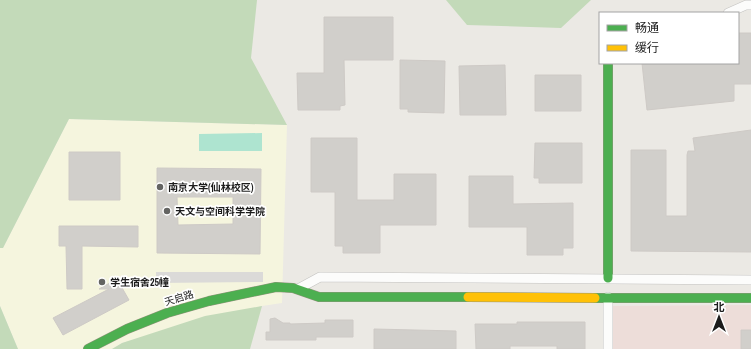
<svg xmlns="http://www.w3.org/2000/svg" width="751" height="349" viewBox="0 0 751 349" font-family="'Archivo Narrow','Noto Sans SC',sans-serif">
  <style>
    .commercial { fill: #edddd9 }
    .education { fill: #f5f5de }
    .forest { fill: #c3dab9 }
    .pitch { fill: #aee4d0 }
    .parking { fill: #dbdad8 }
    .building { fill: #d1cfcb; stroke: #cecac6; fill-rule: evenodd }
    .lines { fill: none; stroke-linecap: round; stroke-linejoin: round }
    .street-casing { stroke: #c3c2c0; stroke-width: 10 }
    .fast-casing { stroke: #91947c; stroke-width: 10 }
    .slow-casing { stroke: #91947c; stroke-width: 10 }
    .street { stroke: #fcfcfb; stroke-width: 9 }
    .fast { stroke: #4caf50; stroke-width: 9 }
    .slow { stroke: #ffc107; stroke-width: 9 }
    .poi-dot { fill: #646462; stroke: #fff; stroke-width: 1.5 }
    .labels { text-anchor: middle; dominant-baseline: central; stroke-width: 3.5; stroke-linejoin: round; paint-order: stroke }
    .poi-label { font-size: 10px; font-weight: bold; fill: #1c1c1c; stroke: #fff; text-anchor: start }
    .street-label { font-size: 10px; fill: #1c1c1c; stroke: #fff }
  </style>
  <rect width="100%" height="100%" fill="#ebe9e4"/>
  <path class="commercial" d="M751 305V349H613V306Z"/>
  <path class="education" d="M69 119 287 125 282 303 262 306 122 343 112 349H18L0 306V248H3Z"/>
  <path class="forest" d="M0 0H257L251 58 287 125 69 119 3 248H0Z
    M446 0H591L561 28 467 25Z
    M0 306 18 349H0Z
    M262 306 250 349H112L122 343 205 316Z"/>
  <path class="pitch" d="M262 133V151H199V134Z"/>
  <path class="parking" d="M156 272H263V282L156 283Z"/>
  <path class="building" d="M324 17H393V60H344L345 105 340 106V110H298L297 73H324Z
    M738 33H751V84H734V101L647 110 642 63H738Z
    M400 60 445 61 444 113 408 112V109H400Z
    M505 65 506 115H460L459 66Z
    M535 75H581V111H535Z
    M751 130V252L631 251V150H666V216H687V155L688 151H695L693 138Z
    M311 138H357V200H394V174H436V225H380V253H343V246H335V192H311Z
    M535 143H582V183H539V178H534Z
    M69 152H120V200H69Z
    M157 168 261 169 260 254 157 253ZM177 197H233V224L178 225Z
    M469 176H513V204L573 203V248H563V255H527V227H469Z
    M59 226H138V247L82 246V289H67L66 246H59Z
    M117 279 129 300 63 335 53 318 109 289H99Z
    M275 318 283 323H290V324L325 323V320H353V337H316V340H266V332H270V319Z
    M517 322H585V349H557V346H510V349H476L475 324H517Z
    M374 329 456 331V349H374Z
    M741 330H751V349H741Z"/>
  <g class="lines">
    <g class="street-casing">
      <path id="street" d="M728 13 746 5H751
        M298 289 320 277 751 280
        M608 297V349"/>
    </g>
    <g class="fast-casing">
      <path id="fast" d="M608 63V278
        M595 298H751
        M88 349 127 329 167 313 209 301 276 287 293 288 319 297H468"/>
    </g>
    <g class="slow-casing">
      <path id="slow" d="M468 297 595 298"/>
    </g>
    <use href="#street" class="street"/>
    <use href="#fast" class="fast"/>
    <use href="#slow" class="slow"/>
  </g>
  <g class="poi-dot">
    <circle cx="160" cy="187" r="4"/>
    <circle cx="167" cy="211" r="4"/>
    <circle cx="102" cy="282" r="4"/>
  </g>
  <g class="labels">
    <g class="poi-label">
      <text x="168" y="187">南京大学(仙林校区)</text>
      <text x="175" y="211">天文与空间科学学院</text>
      <text x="110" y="282">学生宿舍25幢</text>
    </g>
    <g class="street-label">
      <text transform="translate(179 298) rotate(-17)">天启路</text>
    </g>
  </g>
  <rect x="599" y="12" width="140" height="52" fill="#ffffff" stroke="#a4a4a4"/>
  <rect x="607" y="25" width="20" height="6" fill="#4caf50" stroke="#a4a4a4"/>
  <text x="635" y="32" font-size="12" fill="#1c1c1c">畅通</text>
  <rect x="607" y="45" width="20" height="6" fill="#ffc107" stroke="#a4a4a4"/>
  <text x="635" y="52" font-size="12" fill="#1c1c1c">缓行</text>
  <g transform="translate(719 317)" stroke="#ffffff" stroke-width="3" paint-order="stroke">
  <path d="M0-3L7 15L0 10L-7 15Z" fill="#1c1c1c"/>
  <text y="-6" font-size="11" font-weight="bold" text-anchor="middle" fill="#1c1c1c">北</text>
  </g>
</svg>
